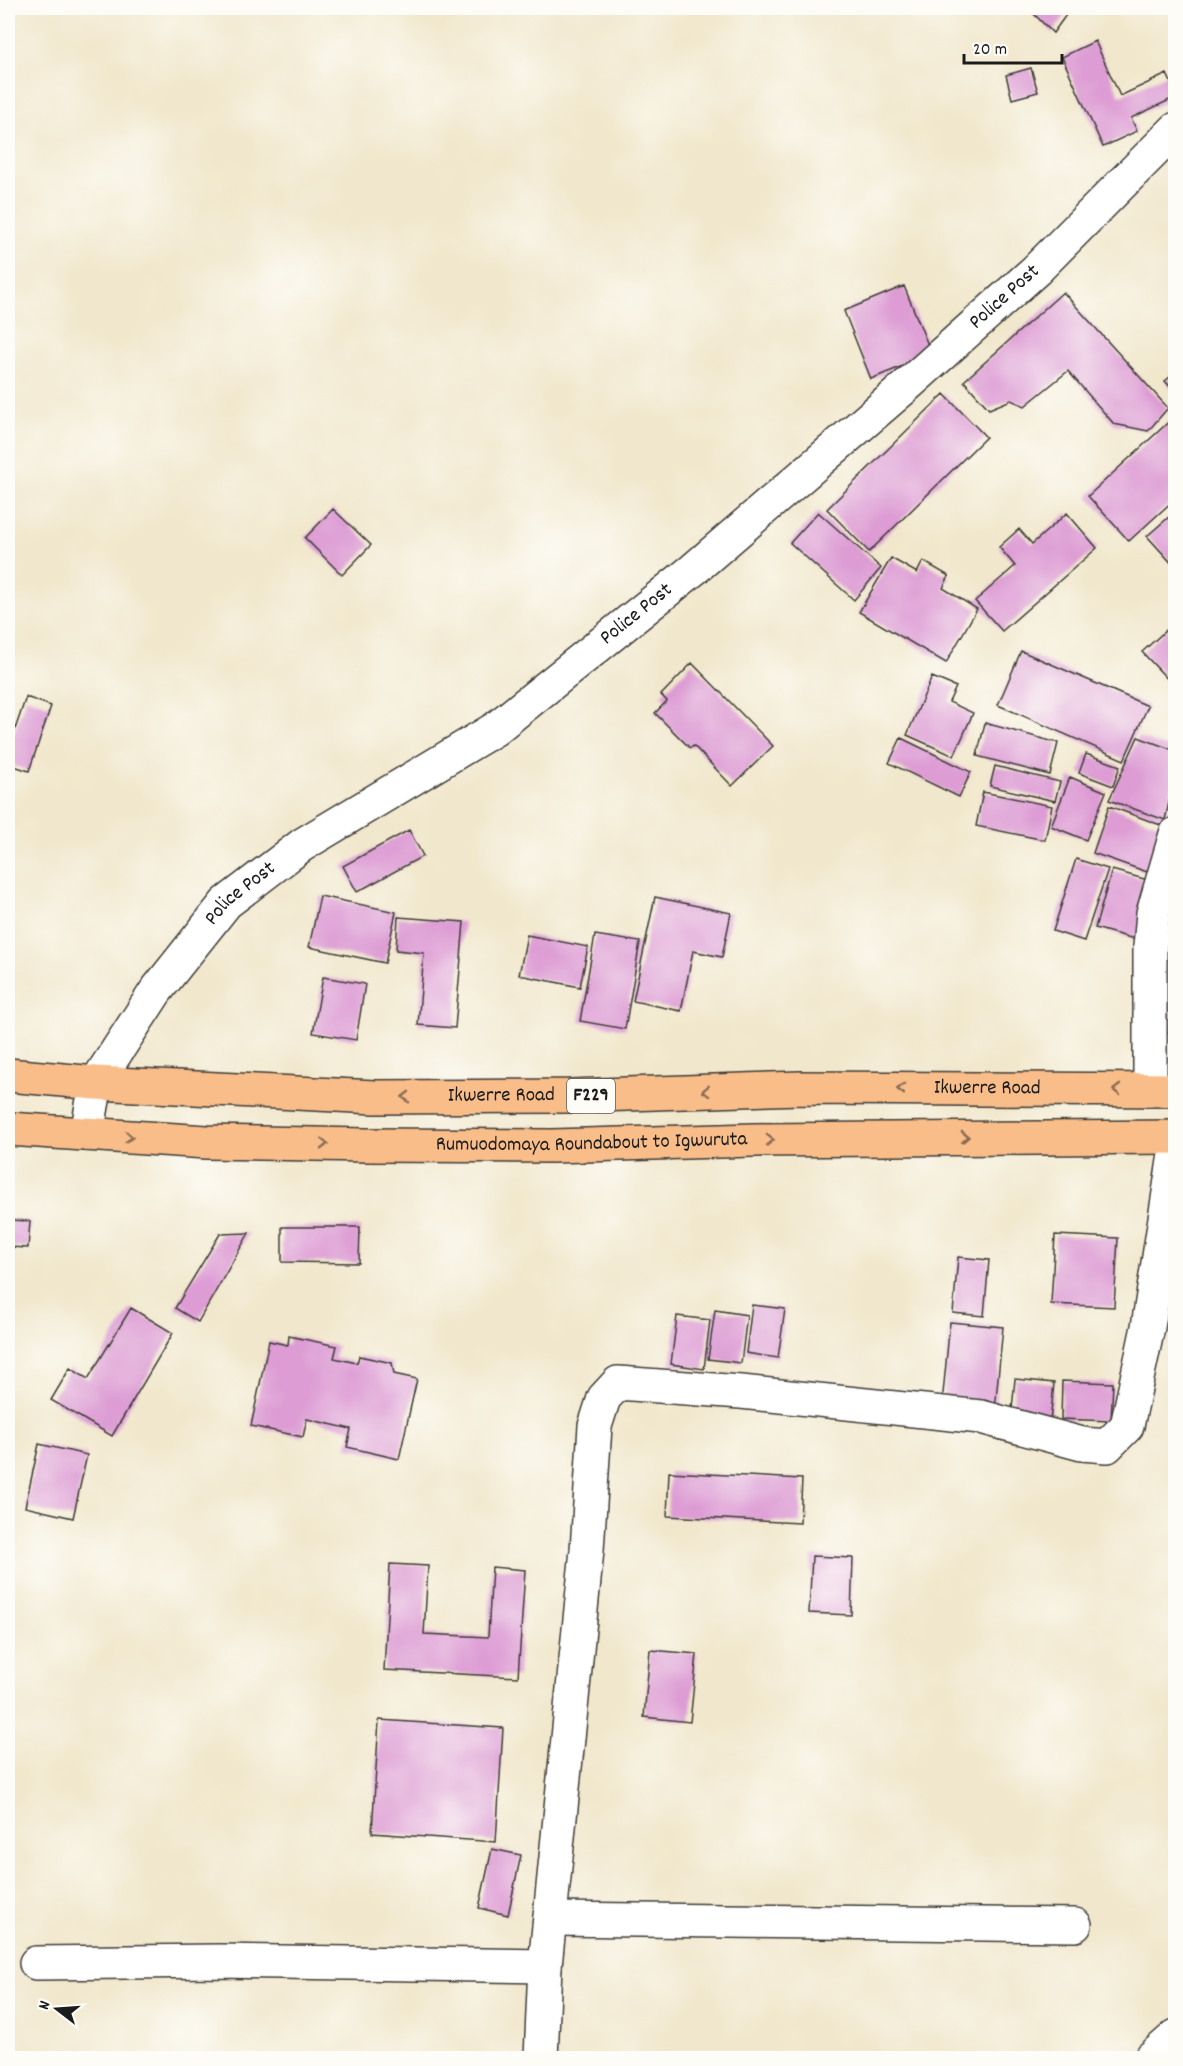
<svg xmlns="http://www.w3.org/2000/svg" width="1183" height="2066" viewBox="0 0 1183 2066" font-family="Dekko,sans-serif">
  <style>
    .building { fill: #dd9cd4 }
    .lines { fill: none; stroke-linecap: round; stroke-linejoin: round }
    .minor-casing { stroke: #3c3a36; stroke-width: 36 }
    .major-casing { stroke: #3c3a36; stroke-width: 36 }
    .minor { stroke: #fff; stroke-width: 33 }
    .major { stroke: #f9bd89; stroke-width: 33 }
    .oneway { stroke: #8a6c52 }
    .labels { text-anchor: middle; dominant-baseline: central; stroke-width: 4.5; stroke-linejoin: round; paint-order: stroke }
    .shield { fill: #fdfcf7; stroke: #605f5e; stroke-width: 1.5 }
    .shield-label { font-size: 20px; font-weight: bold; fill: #1c1c1c }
    .street-label { font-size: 21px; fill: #1c1c1c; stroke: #fdfcf7 }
  </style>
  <rect width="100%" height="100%" fill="#fdfcf7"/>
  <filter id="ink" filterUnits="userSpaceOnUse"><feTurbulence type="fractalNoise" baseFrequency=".0167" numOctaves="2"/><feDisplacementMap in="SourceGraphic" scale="12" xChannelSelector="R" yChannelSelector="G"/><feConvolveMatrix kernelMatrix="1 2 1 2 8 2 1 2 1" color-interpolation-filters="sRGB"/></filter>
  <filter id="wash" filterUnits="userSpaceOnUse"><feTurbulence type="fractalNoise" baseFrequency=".008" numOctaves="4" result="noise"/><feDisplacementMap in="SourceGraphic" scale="24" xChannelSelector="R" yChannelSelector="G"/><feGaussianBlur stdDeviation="1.35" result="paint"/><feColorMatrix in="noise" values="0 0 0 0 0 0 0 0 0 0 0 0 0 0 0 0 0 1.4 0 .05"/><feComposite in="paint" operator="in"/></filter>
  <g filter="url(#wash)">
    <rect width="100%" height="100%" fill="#f1e7cc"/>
    <g id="blocks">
      <path class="building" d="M1028 8H1071L1053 33Z
        M1095 41 1120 96 1167 74 1176 93V97L1131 118 1137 131 1103 147 1062 57Z
        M1031 68 1038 92 1012 99 1006 75Z
        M904 286 928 345 908 364 871 379 844 311Z
        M1063 292 1168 408 1148 431 1114 424 1068 371 1025 406 1011 400 989 409 964 381Z
        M1176 372V393L1165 381Z
        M944 394 986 437 869 552 827 509Z
        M1173 418 1176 420V498L1129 541 1088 496Z
        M333 509 371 545 342 575 305 538Z
        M1176 511V568L1147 536Z
        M818 512 881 568 854 600 790 543Z
        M1067 513 1097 548 1002 631 975 601 1015 566 999 547 1019 529 1032 544Z
        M891 558 917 573 923 561 949 576 943 588 977 609 946 663 859 612Z
        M1176 621V688L1142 652Z
        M1021 651 1148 706 1124 760 998 705Z
        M692 663 773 746 732 786 694 746 690 748 655 713 667 701 661 695Z
        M932 677 956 687 949 702 973 713 954 756 907 735Z
        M26 697 51 706 29 771 8 764V750Z
        M985 723 1058 743 1050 775 977 756Z
        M1138 737 1176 751V771L1165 820 1109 800Z
        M901 738 971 772 959 797 889 763Z
        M1086 754 1120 766 1113 786 1079 773Z
        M995 766 1060 782 1055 801 990 786Z
        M1070 777 1106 792 1086 840 1051 826Z
        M983 792 1052 806 1045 840 976 826Z
        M1109 806 1166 827 1150 873 1093 853Z
        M409 830 423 856 357 892 343 866Z
        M1076 859 1108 869 1084 941 1053 931Z
        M1112 870 1155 882 1138 940 1095 928Z
        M320 896 396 912 385 963 309 947Z
        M655 897 731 913 722 957 693 951 681 1011 633 1001Z
        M398 917 464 922 455 1028 418 1025 424 953 396 950Z
        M527 935 588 947 580 987 519 975Z
        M595 935 640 942 625 1029 580 1021Z
        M323 977 365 984 356 1040 313 1033Z
        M1165 988 1176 989V1033L1162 1031Z
        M8 1220 30 1221 28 1248 8 1247Z
        M282 1227H360L359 1263 282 1262Z
        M249 1233 198 1322 175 1308 220 1234Z
        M1055 1235 1118 1238 1114 1307 1051 1304Z
        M958 1257 989 1260 984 1316 953 1313Z
        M752 1305 785 1309 778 1358 746 1353Z
        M131 1308 173 1333 112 1436 51 1400 70 1368 88 1379Z
        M715 1310 747 1315 741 1363 708 1359Z
        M677 1316 710 1320 704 1369 671 1364Z
        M950 1322 1003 1327 995 1409 942 1404Z
        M289 1336 337 1346 334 1358 357 1363 359 1356 392 1363 394 1374 417 1379 399 1459 347 1447 351 1429 307 1419 303 1437 251 1426 269 1341 288 1345Z
        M1015 1379 1054 1383 1050 1423 1011 1419Z
        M1062 1381 1113 1383 1111 1421 1061 1419Z
        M39 1444 87 1455 73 1518 25 1507Z
        M669 1472 802 1479 800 1523 667 1516Z
        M812 1556 853 1558 851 1615 809 1613Z
        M390 1564 428 1566 424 1634 488 1637 492 1567 525 1570 518 1677 384 1670Z
        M650 1650 697 1654 690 1722 644 1717Z
        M379 1720 503 1728 496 1842 372 1833Z
        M492 1849 521 1855 508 1915 479 1908Z"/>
    </g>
  </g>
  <g filter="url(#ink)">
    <use href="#blocks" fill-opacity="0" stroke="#3c3a36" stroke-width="1.5"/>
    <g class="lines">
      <g class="minor-casing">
        <g id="minor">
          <path d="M1150 1090V947L1153 913 1176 834"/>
          <path id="s1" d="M87 1134 96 1083 156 991 226 903 302 845 495 729 694 569 904 388 1036 270 1176 129"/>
          <path d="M551 1919 1075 1925"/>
          <path d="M36 1963 219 1961 545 1966 587 1550 595 1426 604 1398 618 1383 741 1392 981 1417 1082 1444 1107 1446 1127 1426 1148 1327 1176 1148"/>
          <path d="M541 2058 545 1966"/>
          <path d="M1151 2058 1176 2036"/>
        </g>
      </g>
      <g class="major-casing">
        <g id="major">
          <path id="s2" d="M8 1075 96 1083 375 1097 570 1096 800 1088 1176 1090"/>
          <path id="s3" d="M8 1129 207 1142 366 1145 553 1146 753 1140 1176 1137"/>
        </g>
      </g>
      <use href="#minor" class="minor"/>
      <use href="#major" class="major"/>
    </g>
    <defs><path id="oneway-chevron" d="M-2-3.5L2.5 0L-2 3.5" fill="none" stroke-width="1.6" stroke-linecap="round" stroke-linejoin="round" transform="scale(1.5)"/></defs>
    <g class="oneway">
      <use href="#oneway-chevron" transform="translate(901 1089) rotate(-180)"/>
      <use href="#oneway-chevron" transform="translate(1117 1090) rotate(-180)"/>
      <use href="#oneway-chevron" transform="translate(706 1091) rotate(178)"/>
      <use href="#oneway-chevron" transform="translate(406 1097) rotate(180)"/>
      <use href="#oneway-chevron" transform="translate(129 1137) rotate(4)"/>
      <use href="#oneway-chevron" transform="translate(965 1137) rotate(-1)"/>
      <use href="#oneway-chevron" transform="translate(770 1140) rotate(-1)"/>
      <use href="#oneway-chevron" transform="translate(324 1144) rotate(1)"/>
    </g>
  </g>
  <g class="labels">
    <rect class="shield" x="567" y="1079" width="48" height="34" rx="4.5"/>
    <g class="shield-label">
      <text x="591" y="1096">F229</text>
    </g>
    <g class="street-label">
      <text stroke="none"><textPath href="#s1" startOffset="1263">Police Post</textPath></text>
      <text stroke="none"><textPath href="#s1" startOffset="777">Police Post</textPath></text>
      <text stroke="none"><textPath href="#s1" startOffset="291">Police Post</textPath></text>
      <text stroke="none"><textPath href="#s2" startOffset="980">Ikwerre Road</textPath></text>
      <text stroke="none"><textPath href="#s2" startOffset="494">Ikwerre Road</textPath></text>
      <text stroke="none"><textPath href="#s3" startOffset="584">Rumuodomaya Roundabout to Igwuruta</textPath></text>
    </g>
  </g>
  <rect width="1183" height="2066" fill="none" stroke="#fdfcf7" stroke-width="30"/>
  <g transform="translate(57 2009) rotate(287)" stroke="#fdfcf7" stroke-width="4.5" paint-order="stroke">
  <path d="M0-4.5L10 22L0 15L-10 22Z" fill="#1c1c1c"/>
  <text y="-9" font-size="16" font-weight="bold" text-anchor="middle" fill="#1c1c1c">N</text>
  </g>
  <path d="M964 54v9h98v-9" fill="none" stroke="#1c1c1c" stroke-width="3"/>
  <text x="973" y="54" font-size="18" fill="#1c1c1c" stroke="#fdfcf7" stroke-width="4.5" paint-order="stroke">20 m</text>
</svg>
